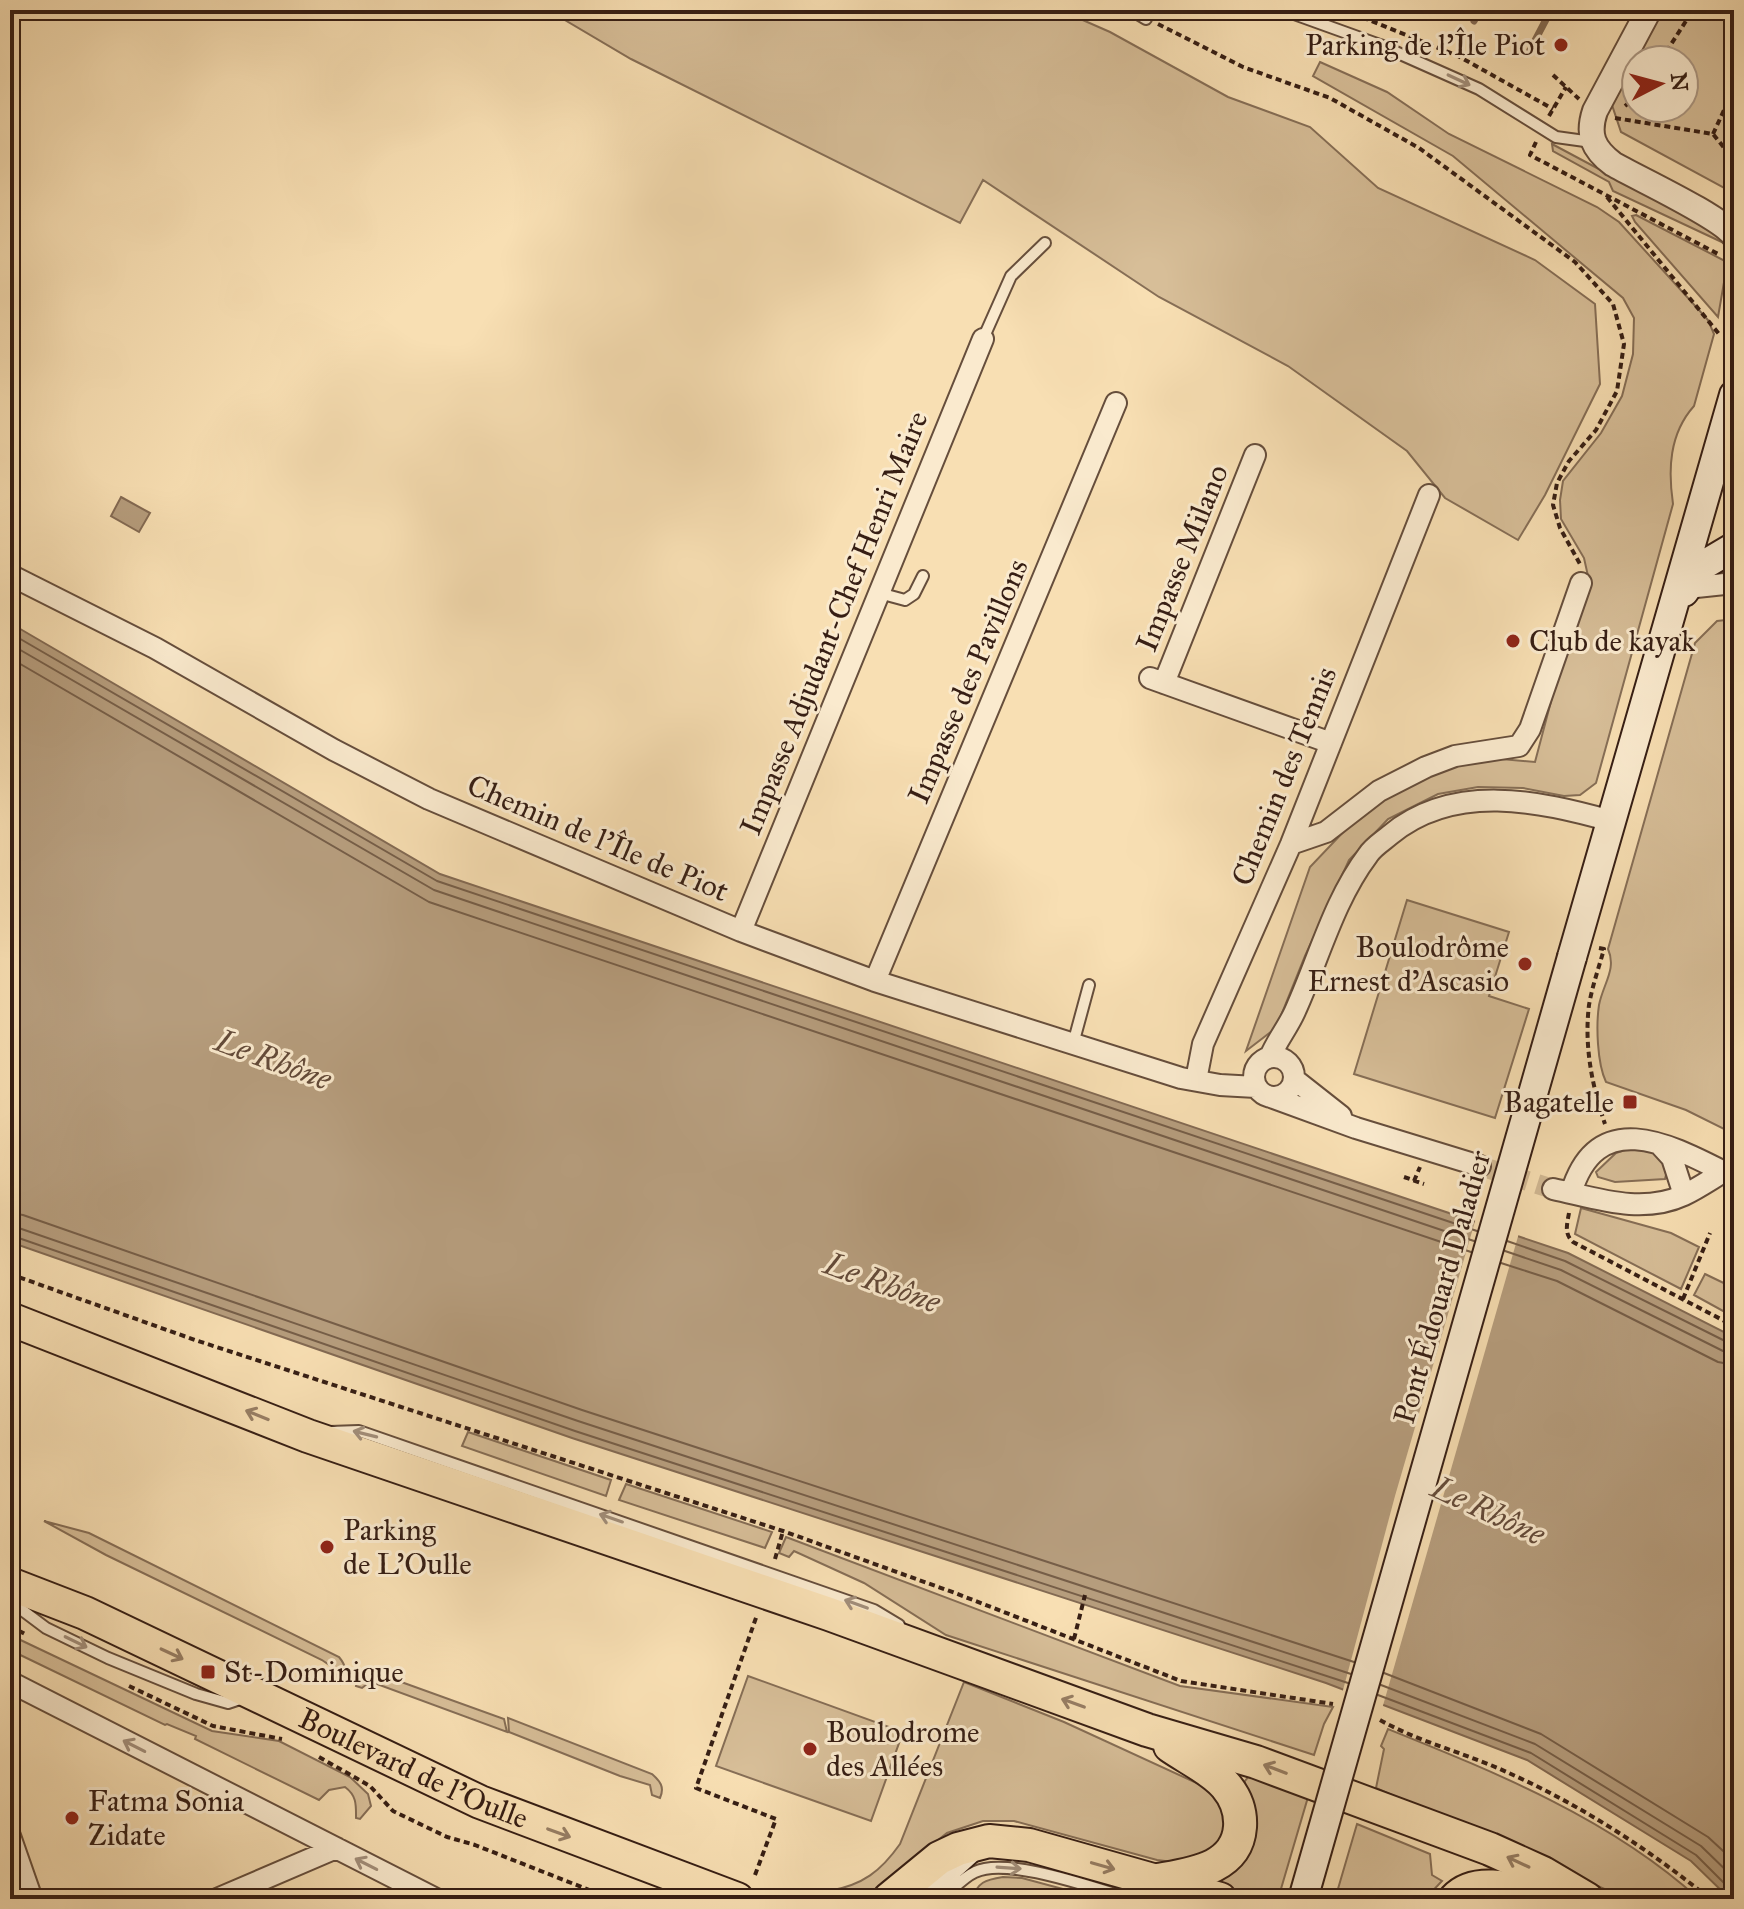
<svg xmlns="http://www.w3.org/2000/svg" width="1744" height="1909" viewBox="0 0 1744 1909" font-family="'IM FELL Great Primer',serif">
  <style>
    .green { fill: #d7be98; stroke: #866e56; stroke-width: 2 }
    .water { fill: #b69d7d; stroke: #836a53; stroke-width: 2 }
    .pier { fill: #f8dfb3 }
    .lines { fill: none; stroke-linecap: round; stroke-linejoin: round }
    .shore { stroke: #765e48; stroke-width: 2 }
    .stream { stroke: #836a53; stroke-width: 7 }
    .minor-tunnel { stroke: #d1b893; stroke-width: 20; stroke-dasharray: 20 10; stroke-linecap: butt }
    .service-casing { stroke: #664e3c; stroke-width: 14 }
    .minor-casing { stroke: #664e3c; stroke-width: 24 }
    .tertiary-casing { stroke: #664e3c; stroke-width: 28 }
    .secondary-casing { stroke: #361e14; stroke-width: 32 }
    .primary-casing { stroke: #361e14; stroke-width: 36 }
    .path { stroke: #361e14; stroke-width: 4; stroke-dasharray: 6 4; stroke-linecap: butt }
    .service { stroke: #faeace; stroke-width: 10 }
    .minor { stroke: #faeace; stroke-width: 20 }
    .tertiary { stroke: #faeace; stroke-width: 24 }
    .secondary { stroke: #faeace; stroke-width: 28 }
    .primary { stroke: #f8dfb3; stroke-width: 32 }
    .secondary-bridge-casing { stroke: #361e14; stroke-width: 32; stroke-linecap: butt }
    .secondary-bridge { stroke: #faeace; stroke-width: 28 }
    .oneway { stroke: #a28e7a }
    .oneway2 { stroke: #977e64 }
    .poi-dot { fill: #8f2418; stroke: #faeace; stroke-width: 3 }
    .labels { text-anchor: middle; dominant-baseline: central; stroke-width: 6; stroke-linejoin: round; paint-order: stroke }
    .poi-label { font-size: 30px; fill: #361e14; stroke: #faeace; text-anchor: start }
    .street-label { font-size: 30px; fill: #361e14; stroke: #faeace }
    .water-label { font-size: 32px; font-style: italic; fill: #634a39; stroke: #faeace }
  </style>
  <rect width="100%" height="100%" fill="#f8dfb3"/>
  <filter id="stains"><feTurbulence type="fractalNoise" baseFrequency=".0025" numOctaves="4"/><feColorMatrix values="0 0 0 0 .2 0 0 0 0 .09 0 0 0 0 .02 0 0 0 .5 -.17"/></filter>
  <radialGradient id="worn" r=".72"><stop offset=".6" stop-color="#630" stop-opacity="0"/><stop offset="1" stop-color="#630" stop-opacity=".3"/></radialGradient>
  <path class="green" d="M548 10H1060L1110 32 1228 97 1310 127 1378 188 1535 260 1595 304 1600 384 1545 495 1518 540 1445 498 1407 451 1288 366 1159 297 983 180 960 223 631 59Z
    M1663 10H1734V182L1730 181 1726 189 1621 132 1612 105 1636 60V108H1684V60H1636Z
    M1320 62 1387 92 1449 134 1597 207 1619 222 1708 320 1714 334 1694 406C1669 434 1668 470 1673 504L1596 783 1580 795 1564 796 1523 788 1478 787 1438 794 1388 819 1349 860 1305 956 1276 1028 1246 1051 1310 867 1367 807 1445 764 1490 758 1535 762 1558 675 1588 576 1584 558 1561 519 1560 500 1563 481 1601 433 1622 396 1633 354 1634 318 1623 298 1453 156 1313 76Z
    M1552 144 1717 232 1726 244 1613 191 1609 182 1553 151Z
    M1636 215 1725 261 1727 265 1718 317 1635 222 1632 216Z
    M1734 619V1134L1686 1110 1606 1082C1597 1063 1596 1025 1599 1005 1603 984 1617 969 1608 949L1695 643 1717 621Z
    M1407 900 1509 932 1489 996 1529 1009 1495 1118 1354 1074Z
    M1631 1148 1660 1154 1667 1171 1665 1179 1615 1182 1598 1177 1596 1172 1616 1153Z
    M1581 1208 1671 1233 1699 1247 1681 1289 1575 1234Z
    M1705 1274 1734 1288V1317L1694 1295Z
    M468 1432 611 1480 606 1496 462 1446Z
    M626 1484 772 1532 765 1548 619 1500Z
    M44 1521 89 1533 339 1657C348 1668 345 1671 340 1683L332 1667 322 1660 106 1555Z
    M786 1537 1180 1686 1333 1707 1324 1724 1314 1755 946 1635 864 1583 794 1551 789 1557 779 1553Z
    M10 1635 212 1731 279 1741 350 1777 368 1794 371 1806 360 1819 356 1818C356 1805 357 1796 345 1787L329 1790 319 1800 195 1739 196 1736 167 1724 165 1725 10 1650Z
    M368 1670 504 1719 507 1732 377 1684H367L362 1688 356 1686 359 1671Z
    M748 1676 903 1732 871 1821 716 1766Z
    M964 1682 1064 1722 1214 1791 1227 1819 1224 1840 1209 1855 1181 1863 1157 1860 1014 1821H983L947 1833 872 1893 850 1899H798C808 1894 817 1893 829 1891 863 1885 881 1871 900 1844Z
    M508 1718 652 1774C660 1781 665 1787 660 1798L652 1795 650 1785 620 1776 509 1732Z
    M1388 1729C1497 1773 1611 1819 1699 1899H1627L1376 1788 1384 1749 1381 1746Z
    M1249 1776 1308 1797 1278 1899H1267L1214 1886 1230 1873 1245 1781Z
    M1357 1824 1430 1854 1432 1875 1442 1881 1425 1899H1335Z
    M1003 1877 1022 1878 1100 1899H971C979 1882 984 1880 1003 1877Z"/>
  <path class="water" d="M121 497 150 513 139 532 111 516Z
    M10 623 440 874 1568 1253 1734 1337V1899H1730L1691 1861 1527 1760 1326 1683 572 1438 10 1242Z"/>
  <path class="pier" d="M1476 1218 1519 1233 1382 1709 1342 1694 1395 1496Z"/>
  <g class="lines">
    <path class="shore" d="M10 633 437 881 1477 1231
      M10 644 434 890 1474 1241
      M10 658 429 902 1471 1252
      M10 1213 23 1215 582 1410 1354 1662
      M10 1225 578 1421 1351 1674
      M10 1235 575 1431 1348 1683
      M1507 1241 1565 1261 1727 1342 1734 1343
      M1505 1251 1561 1270 1723 1351 1734 1353
      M1501 1263 1557 1281 1718 1362 1734 1365
      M1384 1673 1541 1734 1708 1837 1734 1861
      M1381 1685 1535 1744 1701 1846 1734 1878
      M1378 1695 1531 1753 1696 1855 1734 1893"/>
    <path class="stream" d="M1474 21 1480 10
      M1530 50 1551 10"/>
    <path class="minor-tunnel" d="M1480 1166 1553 1189"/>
    <g class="service-casing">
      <path id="service" d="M1131 10 1146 19
        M1283 10 1380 45 1479 89 1556 137 1592 142
        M983 339 1011 276 1045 243
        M879 593 905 600 914 594 923 576
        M1073 1044 1089 985
        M330 1432 359 1431 874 1610 899 1625
        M10 1601 46 1628 108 1658 196 1694 228 1703 243 1698
        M946 1895C955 1887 964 1877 975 1872 1007 1856 1096 1889 1131 1899"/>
    </g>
    <g class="minor-casing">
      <path id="minor" d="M10 575 155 648 334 750 429 799 741 931 875 981 1181 1078 1220 1085 1256 1087
        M1687 588 1734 583
        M1150 678 1331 743
        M1164 683 1255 455
        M1291 844 1326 832 1379 791 1426 767 1455 756 1519 746 1530 729 1581 583
        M741 931 983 339
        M875 981 1116 403
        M1254 1077a20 20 0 1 1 40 0a20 20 0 1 1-40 0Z
        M1270 1057C1277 1040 1289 1026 1296 1009 1319 958 1334 900 1368 855 1373 847 1383 841 1390 835 1454 782 1539 801 1611 821
        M1294 1079 1341 1116
        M1196 1080 1203 1044 1291 844 1429 495
        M1271 1097 1356 1128 1480 1166
        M1661 1146 1672 1158 1684 1195
        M1553 1189C1596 1198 1641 1215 1684 1195 1701 1187 1717 1175 1734 1166
        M1571 1193C1597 1107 1667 1143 1724 1172
        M10 1682 436 1899
        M10 1836 32 1899
        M217 1899 336 1848"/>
    </g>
    <g class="tertiary-casing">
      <path id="tertiary" d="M1649 10 1595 111C1587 135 1593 149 1613 164 1637 178 1722 217 1734 236"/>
    </g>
    <g class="secondary-casing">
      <path id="secondary" d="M1684 592 1702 566 1734 547
        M1572 957 1734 395
        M936 1899 949 1867 970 1848"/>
    </g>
    <g class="primary-casing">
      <g id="primary">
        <path d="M10 1319 308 1436 829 1614 1147 1730 1256 1762 1490 1849 1543 1873 1587 1899"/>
        <path id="s1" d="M10 1584 85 1613 480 1802 737 1899"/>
        <path d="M1158 1880C1191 1874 1237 1869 1240 1827 1241 1812 1236 1798 1226 1786 1213 1770 1187 1758 1170 1746"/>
        <path d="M889 1899 939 1858 958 1849 989 1841 1029 1845 1220 1899"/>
        <path d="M1455 1899C1478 1874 1525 1893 1554 1899"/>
      </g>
    </g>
    <path class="path" d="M1344 10 1458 56 1553 109
      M1158 24 1243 67 1330 98 1419 148 1575 262 1613 304 1624 344 1617 391 1596 430 1569 461 1557 483 1553 505 1560 528 1580 564
      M1661 60 1693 10
      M1553 75 1579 99
      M1625 106 1636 97
      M1549 116 1566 87
      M1615 118 1713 134 1734 160
      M1713 134 1725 108 1734 106
      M1536 142 1530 155 1718 254
      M1607 197 1719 334
      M1599 948 1604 949C1599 967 1592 987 1589 1005 1584 1046 1592 1086 1605 1124
      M1404 1177 1424 1184
      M1414 1181 1420 1167
      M1569 1213C1567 1224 1564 1234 1573 1242L1734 1326
      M10 1274 195 1340 783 1531 955 1593 1181 1681 1333 1704
      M1683 1299 1710 1233
      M775 1559 783 1531
      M10 1626 25 1634
      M1074 1639 1085 1595
      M129 1686 213 1726 282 1739
      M1380 1720C1421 1743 1469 1754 1511 1774 1582 1806 1650 1850 1710 1899
      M319 1757 370 1786 393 1811 447 1837 475 1845 612 1899
      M755 1875 776 1819 696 1788 757 1615
      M186 1899 198 1894"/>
    <use href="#service" class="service"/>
    <use href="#minor" class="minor"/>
    <use href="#tertiary" class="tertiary"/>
    <use href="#secondary" class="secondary"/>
    <use href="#primary" class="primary"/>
    <g class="secondary-bridge-casing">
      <path id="secondary-bridge" d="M1303 1899 1572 957"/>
    </g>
    <use href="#secondary-bridge" class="secondary-bridge"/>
  </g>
  <defs><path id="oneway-shaft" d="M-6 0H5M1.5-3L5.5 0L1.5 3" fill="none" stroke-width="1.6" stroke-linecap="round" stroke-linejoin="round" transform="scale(2)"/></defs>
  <g class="oneway">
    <use href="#oneway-shaft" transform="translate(1459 80) rotate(25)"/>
    <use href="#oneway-shaft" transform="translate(365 1434) rotate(-166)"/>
    <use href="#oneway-shaft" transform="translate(611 1518) rotate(-161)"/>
    <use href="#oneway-shaft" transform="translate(856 1604) rotate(-160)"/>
    <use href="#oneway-shaft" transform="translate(76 1642) rotate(26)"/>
    <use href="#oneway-shaft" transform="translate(134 1746) rotate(-153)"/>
    <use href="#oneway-shaft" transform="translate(366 1864) rotate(-153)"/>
    <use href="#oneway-shaft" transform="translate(1009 1868) rotate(4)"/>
  </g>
  <g class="oneway2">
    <use href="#oneway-shaft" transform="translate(257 1415) rotate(-158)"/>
    <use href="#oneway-shaft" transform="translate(172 1654) rotate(25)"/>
    <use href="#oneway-shaft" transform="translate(1073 1703) rotate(-160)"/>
    <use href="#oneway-shaft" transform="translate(1275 1769) rotate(-159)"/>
    <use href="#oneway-shaft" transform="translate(559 1833) rotate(20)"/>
    <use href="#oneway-shaft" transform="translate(1518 1862) rotate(-155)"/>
    <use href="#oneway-shaft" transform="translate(1103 1866) rotate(16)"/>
  </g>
  <g class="poi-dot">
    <circle cx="1561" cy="45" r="8"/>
    <circle cx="1513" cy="641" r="8"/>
    <circle cx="1525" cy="964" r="8"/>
    <rect x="1622" y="1094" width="16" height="16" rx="4"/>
    <circle cx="327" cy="1547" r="8"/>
    <rect x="200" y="1664" width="16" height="16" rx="4"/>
    <circle cx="810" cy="1749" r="8"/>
    <circle cx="72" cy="1818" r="8"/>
  </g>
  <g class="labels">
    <g class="poi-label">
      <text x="1545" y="45" text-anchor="end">Parking de l'Île Piot</text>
      <text x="1529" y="641">Club de kayak</text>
      <text x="1509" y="947" text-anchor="end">Boulodrôme<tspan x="1509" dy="34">Ernest d’Ascasio</tspan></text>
      <text x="1614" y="1102" text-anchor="end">Bagatelle</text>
      <text x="343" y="1530">Parking<tspan x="343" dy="34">de L'Oulle</tspan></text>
      <text x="224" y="1672">St-Dominique</text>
      <text x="826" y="1732">Boulodrome<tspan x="826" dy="34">des Allées</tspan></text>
      <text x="88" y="1801">Fatma Sonia<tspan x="88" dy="34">Zidate</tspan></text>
    </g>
    <g class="street-label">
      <text transform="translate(1182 558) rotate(-68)">Impasse Milano</text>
      <text transform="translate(834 623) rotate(-68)">Impasse Adjudant-Chef Henri Maire</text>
      <text transform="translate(968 681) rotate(-67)">Impasse des Pavillons</text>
      <text transform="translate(1284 776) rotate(-68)">Chemin des Tennis</text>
      <text transform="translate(598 838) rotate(23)">Chemin de l'Île de Piot</text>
      <text transform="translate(1442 1287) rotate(-74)">Pont Édouard Daladier</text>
      <text stroke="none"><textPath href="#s1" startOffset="444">Boulevard de l'Oulle</textPath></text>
    </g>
    <g class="water-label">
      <text transform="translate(273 1060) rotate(20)">Le Rhône</text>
      <text transform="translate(882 1283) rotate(20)">Le Rhône</text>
      <text transform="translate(1488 1511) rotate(25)">Le Rhône</text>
    </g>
  </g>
  <rect width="1744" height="1909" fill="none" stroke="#f8dfb3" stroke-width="40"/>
  <rect x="12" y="12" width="1720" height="1885" fill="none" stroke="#361e14" stroke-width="4"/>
  <rect x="20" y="20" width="1704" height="1869" fill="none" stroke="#361e14" stroke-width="2"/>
  <g transform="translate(1660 84) rotate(84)"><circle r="38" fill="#faeace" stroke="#ac9884" stroke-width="2"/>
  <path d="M0-6L14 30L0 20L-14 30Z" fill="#8f2418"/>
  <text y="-12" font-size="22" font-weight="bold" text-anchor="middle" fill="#361e14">N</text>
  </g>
  <rect width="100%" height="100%" filter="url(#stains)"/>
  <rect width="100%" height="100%" fill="url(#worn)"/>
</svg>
